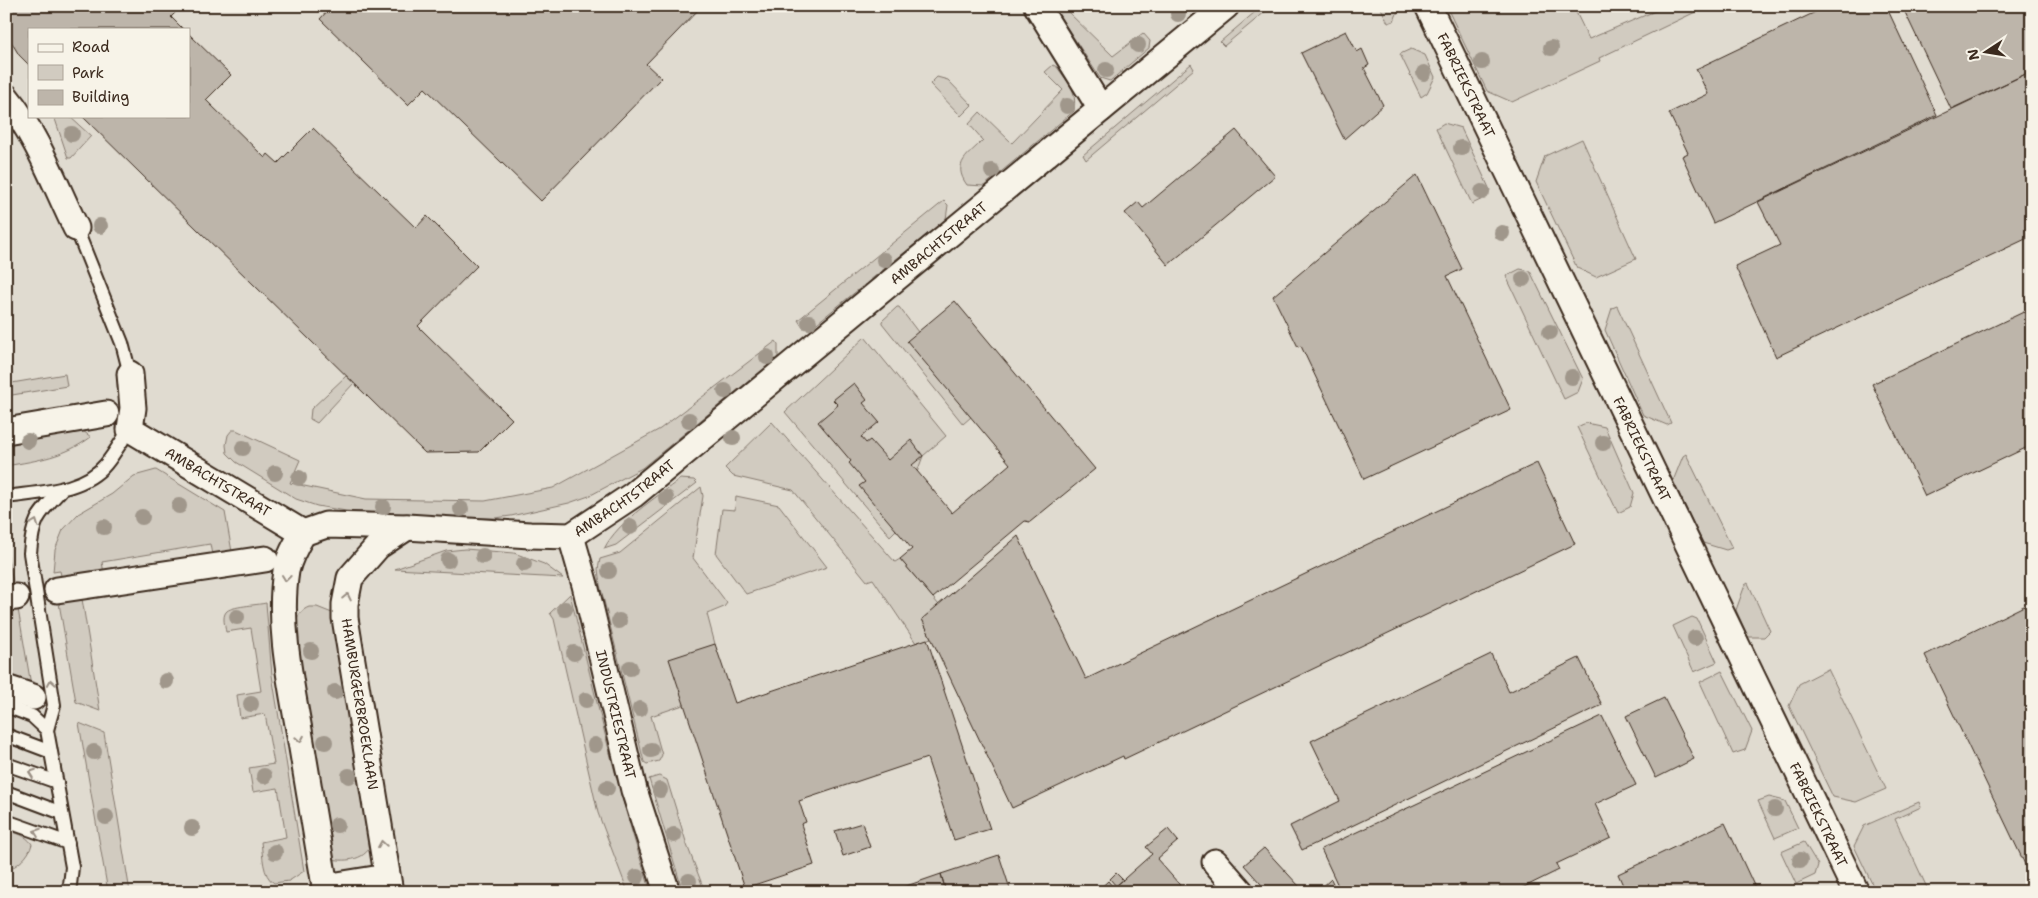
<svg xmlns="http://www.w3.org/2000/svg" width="2038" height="898" viewBox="0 0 2038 898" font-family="'Shantell Sans',sans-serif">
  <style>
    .built { fill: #e0dbd0; fill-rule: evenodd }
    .green { fill: #d1cbc0; stroke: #867a6f }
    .building { fill: #bdb5aa; stroke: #3b2a1e }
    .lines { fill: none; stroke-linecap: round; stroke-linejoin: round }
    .lane-casing { stroke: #3b2a1e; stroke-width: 16 }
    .street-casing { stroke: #3b2a1e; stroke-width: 29 }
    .lane { stroke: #f7f3e8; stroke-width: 12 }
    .street { stroke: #f7f3e8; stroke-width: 25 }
    .tree { fill: #a0978b }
    .oneway { stroke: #998e83 }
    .labels { text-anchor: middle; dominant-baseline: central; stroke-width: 4; stroke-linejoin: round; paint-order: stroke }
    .street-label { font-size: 14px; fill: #3b2a1e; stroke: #f7f3e8 }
  </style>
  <rect width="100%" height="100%" fill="#efebe0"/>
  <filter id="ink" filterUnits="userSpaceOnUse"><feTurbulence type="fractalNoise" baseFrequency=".02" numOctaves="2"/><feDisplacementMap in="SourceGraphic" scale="10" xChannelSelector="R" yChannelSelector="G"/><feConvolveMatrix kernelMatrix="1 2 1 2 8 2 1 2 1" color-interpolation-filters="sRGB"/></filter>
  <g filter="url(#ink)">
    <path class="built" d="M6 6H2032V892H6ZM29 29H189V116H29Z"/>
    <path class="green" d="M1053 6H1062L1113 56 1143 33 1150 41 1149 48 1110 81 1100 78Z
      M1262 6H1272L1224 46 1220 42Z
      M1380 6H1400L1394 21 1388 23Z
      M1452 6H1573L1589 39 1667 6H1708L1599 58 1600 61 1512 102 1487 91 1449 12Z
      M1411 49 1425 55 1435 77 1427 93 1421 97 1400 54Z
      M1191 64 1194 69 1086 160 1083 155Z
      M1053 65 1057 67C1069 84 1077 89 1074 111L984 186 967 185C951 163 969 155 983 140L969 124 980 112 1012 143 1063 90 1045 72Z
      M937 77 948 80 972 105 961 116 930 84Z
      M54 116H69L91 136 71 158H68Z
      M1444 123 1461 128 1490 190 1487 197 1472 204 1436 128Z
      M1582 139 1636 259 1596 277 1577 268 1536 182 1545 156Z
      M944 201 948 205 946 219 812 327 803 328 798 320Z
      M1520 269 1530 271 1583 379 1578 392 1564 399 1506 276Z
      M1617 306 1671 423 1667 425 1643 415 1605 330 1612 308Z
      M897 307H899L918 332 971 417 963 424 882 323V321Z
      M865 337 946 436 923 456 896 530 890 536 785 412Z
      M776 341 778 344V357L642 468 589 496 569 503 511 516 495 518 446 517 346 511 317 506 296 499 236 462 227 453 226 445 228 435 232 430H236L300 460 290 483 366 499 485 501 553 488 660 429Z
      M65 374 67 386 6 396V384Z
      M346 376 354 383 317 423 310 419 311 409Z
      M772 422 895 562 900 559 939 605 922 619 931 638 916 643 873 579 867 581 793 490 733 476 725 468Z
      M1586 423 1605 427 1634 493 1630 507 1618 513 1577 427Z
      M75 425 91 437C64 457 39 460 6 466V437Z
      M1686 454 1732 548 1726 550 1703 543 1673 481 1683 456Z
      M156 470 225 512 232 552 212 555 210 544 102 562 104 573 62 580 60 571 53 572 55 550 63 530 78 514 112 494 134 476Z
      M680 479 694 480 697 483 616 545 604 549C618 521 656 498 680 479Z
      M701 487 703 496 693 558 727 603 724 607 707 614 715 644 689 703 651 716 662 755 659 761 647 764 644 762 600 585 598 569 600 559 620 553Z
      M736 496 779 505 827 567 746 594 716 554 722 509 735 510Z
      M6 547 14 587 6 588Z
      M465 549 514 553 544 564 563 578 395 569 446 551Z
      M1748 583 1770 631 1764 637H1748L1736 610 1745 585Z
      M570 594C595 694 618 794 651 892H628L598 813 554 619 550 613Z
      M82 599 84 611 100 711 76 702 59 603Z
      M266 603 272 675 304 871 289 881 274 883C262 876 263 855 261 842L286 837 278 788 253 792 249 768 274 764 265 714 240 718 237 695 261 691 251 628 226 632C225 626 222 617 226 612 230 606 258 605 266 603Z
      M309 607H317L332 613 334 618 372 842C367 860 347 862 331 859L295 644C296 630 293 613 309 607Z
      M18 609 31 685 6 676V612Z
      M1692 617 1697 619 1717 662 1694 672 1673 626Z
      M1828 669 1886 789 1856 802 1833 797 1789 706 1799 684Z
      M1722 671 1752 731 1745 750 1733 754 1700 682Z
      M79 723 104 733 130 892H108Z
      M659 776 667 780 687 845 705 892H683L649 779Z
      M1769 797 1785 801 1798 828 1775 838 1758 801Z
      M1919 802 1921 807 1895 819 1929 892H1876L1854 846 1864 826Z
      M6 830C16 833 26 835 32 844 29 857 17 866 6 871Z
      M1804 842 1818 865 1815 875 1796 884 1781 852Z"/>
    <path class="building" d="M6 6H182L171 17 183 29H29V65L19 55 6 33Z
      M332 6H702L646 64 661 78 541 201 425 88 408 105 320 19Z
      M1828 6H1886L1937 115 1713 223 1682 156 1688 153 1669 113 1708 94 1696 69Z
      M1902 6H2032V71L1951 109Z
      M1346 31 1357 52 1362 49 1369 65 1364 68 1383 105 1344 139 1301 53Z
      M189 34 231 75 206 100 265 158 268 154 278 163 313 128 416 228 427 216 477 266 418 326 512 419 479 452 425 453 82 116H189Z
      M2032 71V236L1776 357 1735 266 1780 245 1758 202Z
      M1236 130 1275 176 1168 265 1125 213 1138 202 1143 208Z
      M1417 175 1462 269 1447 276 1511 410 1364 479 1301 346 1298 347 1273 296Z
      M955 301 1095 469 1030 522 1025 521 933 598 900 559 912 549 859 486 865 482 849 463 851 461 818 422 838 405 833 400 854 383 867 400 863 403 879 422 861 437 866 443 870 440 888 460 911 440 923 456 912 465 952 513 1010 464 907 341Z
      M2032 308V445L1925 496 1872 384Z
      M1537 463 1575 544 1124 759 1123 756 1012 808 922 619 1018 536 1086 679Z
      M2032 602V879L1925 655Z
      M927 639 990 829 954 840 927 758 799 801 806 822 801 824 814 865 745 888 669 659 715 644 735 703Z
      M1491 654 1509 692 1579 658 1602 705 1302 850 1290 826 1340 801 1311 741Z
      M1664 698 1694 759 1656 778 1626 716Z
      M1602 716 1636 785 1595 804 1611 838 1556 864 1559 870 1514 892H1341L1321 849Z
      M862 823 870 847 843 856 835 831Z
      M1725 823 1757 892H1626L1618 874Z
      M1168 829 1178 841 1157 859 1186 892H1122L1116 886 1152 854 1146 847Z
      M1264 848 1299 886 1293 892H1268L1244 865Z
      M999 855 1011 892H946L941 874Z
      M1116 873 1123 880 1116 886 1110 879Z
      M941 874 946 892H889Z
      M1331 879 1337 892H1317Z
      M1108 881 1117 892H1096Z"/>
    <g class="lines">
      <g class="lane-casing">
        <path id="lane" d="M76 228 122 343 130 374
          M63 488C39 514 33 517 30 553L54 705 47 730 72 867 70 885 66 892
          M6 497C40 492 83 492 106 464 115 453 122 440 130 429
          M6 706 32 716 47 730
          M6 735 51 752
          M6 764 57 782
          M6 792 62 813
          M6 821 68 843"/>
      </g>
      <g class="street-casing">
        <g id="street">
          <path d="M1037 6 1101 109"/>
          <path id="s1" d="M1428 6 1856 892"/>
          <path d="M6 97C37 135 55 185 76 228"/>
          <path id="s2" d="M130 374 133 408 130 429 303 533"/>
          <path d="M6 431 106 414"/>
          <path id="s3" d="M303 533 326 525 407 527 530 535 571 536 633 495 1226 6"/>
          <path d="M303 533C296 545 289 557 286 571 278 622 290 680 299 730 308 784 317 838 326 892"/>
          <path id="s4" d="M571 536 585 585 634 790 667 892"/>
          <path d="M57 590 265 559"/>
          <path d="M6 598 16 597"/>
          <path d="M6 688 33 697"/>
          <path d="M1215 862 1241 892"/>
          <path d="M325 887 387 877"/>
          <path d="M390 892 345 618V604L350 578 378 546 407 527"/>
        </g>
      </g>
      <use href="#lane" class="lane"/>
      <use href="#street" class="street"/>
    </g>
    <g class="tree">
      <circle cx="1178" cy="14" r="8"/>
      <circle cx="1138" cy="45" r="8"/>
      <circle cx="1551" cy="48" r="8"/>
      <circle cx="1482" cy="62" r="8"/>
      <circle cx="1106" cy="70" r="8"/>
      <circle cx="1424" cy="73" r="8"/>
      <circle cx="1067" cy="106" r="8"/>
      <circle cx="72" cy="134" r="8"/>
      <circle cx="1461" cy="148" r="8"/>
      <circle cx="992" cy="171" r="8"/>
      <circle cx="1482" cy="192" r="8"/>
      <circle cx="100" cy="226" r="8"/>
      <circle cx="1502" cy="233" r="8"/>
      <circle cx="884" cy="260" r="8"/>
      <circle cx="1523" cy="279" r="8"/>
      <circle cx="809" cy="322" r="8"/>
      <circle cx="1550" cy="332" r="8"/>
      <circle cx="767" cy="357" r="8"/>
      <circle cx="1572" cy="377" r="8"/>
      <circle cx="725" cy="391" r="8"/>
      <circle cx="689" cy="420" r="8"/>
      <circle cx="733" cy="438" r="8"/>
      <circle cx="28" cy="441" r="8"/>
      <circle cx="1603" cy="443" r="8"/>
      <circle cx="243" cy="448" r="8"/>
      <circle cx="275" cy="473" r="8"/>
      <circle cx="299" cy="478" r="8"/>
      <circle cx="666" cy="498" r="8"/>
      <circle cx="179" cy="506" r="8"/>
      <circle cx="383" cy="507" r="8"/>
      <circle cx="461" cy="509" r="8"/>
      <circle cx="142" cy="517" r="8"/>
      <circle cx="104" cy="527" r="8"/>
      <circle cx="630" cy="527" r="8"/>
      <circle cx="483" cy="556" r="8"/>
      <circle cx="448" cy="560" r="8"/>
      <circle cx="524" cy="564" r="8"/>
      <circle cx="609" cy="571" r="8"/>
      <circle cx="565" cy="609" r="8"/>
      <circle cx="237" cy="617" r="8"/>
      <circle cx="619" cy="621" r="8"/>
      <circle cx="1695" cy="638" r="8"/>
      <circle cx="311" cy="651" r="8"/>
      <circle cx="574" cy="653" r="8"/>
      <circle cx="630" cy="668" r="8"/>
      <circle cx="166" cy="681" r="8"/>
      <circle cx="335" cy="692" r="8"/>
      <circle cx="586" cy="700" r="8"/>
      <circle cx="251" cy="704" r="8"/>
      <circle cx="640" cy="709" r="8"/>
      <circle cx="325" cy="742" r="8"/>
      <circle cx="595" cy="745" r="8"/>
      <circle cx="651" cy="750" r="8"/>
      <circle cx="94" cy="752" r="8"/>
      <circle cx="264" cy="776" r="8"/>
      <circle cx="349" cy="776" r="8"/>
      <circle cx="607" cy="788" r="8"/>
      <circle cx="660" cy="790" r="8"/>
      <circle cx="1775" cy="809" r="8"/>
      <circle cx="106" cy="817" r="8"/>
      <circle cx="337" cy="825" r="8"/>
      <circle cx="192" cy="828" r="8"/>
      <circle cx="674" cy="835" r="8"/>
      <circle cx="275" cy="852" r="8"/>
      <circle cx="1800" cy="860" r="8"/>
      <circle cx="637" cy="877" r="8"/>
      <circle cx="689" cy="881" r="8"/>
    </g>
    <defs><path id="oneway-chevron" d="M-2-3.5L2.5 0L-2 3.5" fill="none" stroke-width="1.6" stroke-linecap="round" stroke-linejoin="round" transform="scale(1.25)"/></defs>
    <g class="oneway">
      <use href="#oneway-chevron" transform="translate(35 523) rotate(-69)"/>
      <use href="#oneway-chevron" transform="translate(286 578) rotate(97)"/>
      <use href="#oneway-chevron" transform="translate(347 597) rotate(-78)"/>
      <use href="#oneway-chevron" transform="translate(51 683) rotate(-99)"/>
      <use href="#oneway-chevron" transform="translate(300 739) rotate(80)"/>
      <use href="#oneway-chevron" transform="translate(32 773) rotate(-160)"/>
      <use href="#oneway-chevron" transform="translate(37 832) rotate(-160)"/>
      <use href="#oneway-chevron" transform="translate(382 844) rotate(-99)"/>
    </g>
  </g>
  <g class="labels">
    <g class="street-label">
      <text stroke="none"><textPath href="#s1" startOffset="88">FABRIEKSTRAAT</textPath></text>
      <text stroke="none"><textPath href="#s3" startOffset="740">AMBACHTSTRAAT</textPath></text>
      <text stroke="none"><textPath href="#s1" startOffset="492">FABRIEKSTRAAT</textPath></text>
      <text stroke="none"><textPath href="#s2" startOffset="158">AMBACHTSTRAAT</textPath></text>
      <text stroke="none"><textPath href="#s3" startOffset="335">AMBACHTSTRAAT</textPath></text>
      <text transform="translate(360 704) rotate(81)">HAMBURGERBROEKLAAN</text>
      <text stroke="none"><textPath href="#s4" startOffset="184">INDUSTRIESTRAAT</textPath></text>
      <text stroke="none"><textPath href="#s1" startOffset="898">FABRIEKSTRAAT</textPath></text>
    </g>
  </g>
  <rect width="2038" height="898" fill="none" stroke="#f7f3e8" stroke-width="25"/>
  <rect x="12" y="12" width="2013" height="873" fill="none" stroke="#3b2a1e" stroke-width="2" filter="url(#ink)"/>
  <rect x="28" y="28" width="162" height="90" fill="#f7f3e8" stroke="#aca397"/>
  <rect x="38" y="44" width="25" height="8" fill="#f7f3e8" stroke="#aca397"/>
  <text x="72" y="52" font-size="15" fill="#3b2a1e">Road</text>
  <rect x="38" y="65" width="25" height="15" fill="#d1cbc0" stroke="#aca397"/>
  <text x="72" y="78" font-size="15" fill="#3b2a1e">Park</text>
  <rect x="38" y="90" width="25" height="15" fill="#bdb5aa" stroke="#aca397"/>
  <text x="72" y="102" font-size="15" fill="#3b2a1e">Building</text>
  <g transform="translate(1986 52) rotate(258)" stroke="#f7f3e8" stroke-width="4" paint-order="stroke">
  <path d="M0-4L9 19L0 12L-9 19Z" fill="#3b2a1e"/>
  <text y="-8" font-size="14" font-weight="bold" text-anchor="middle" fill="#3b2a1e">N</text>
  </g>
</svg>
